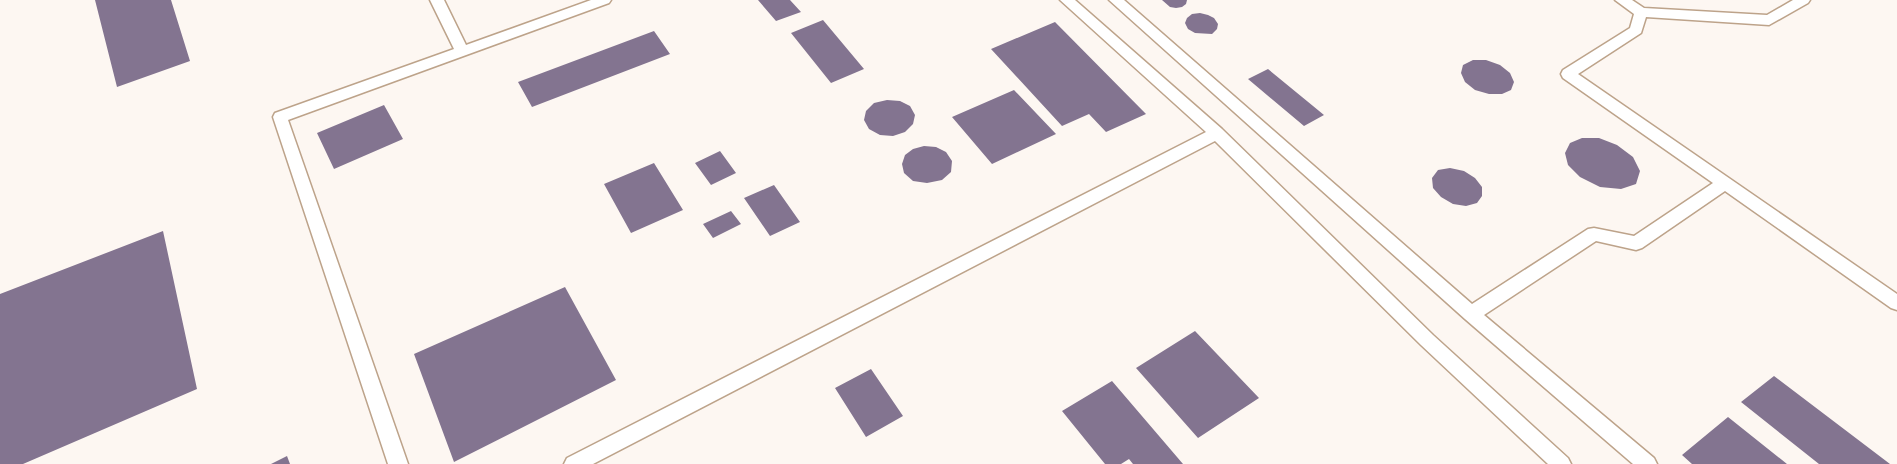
<svg xmlns="http://www.w3.org/2000/svg" width="1897" height="464" viewBox="0 0 1897 464" font-family="'DM Sans',sans-serif">
  <style>
    .building { fill: #837490 }
    .lines { fill: none; stroke-linecap: round; stroke-linejoin: round }
    .lane-casing { stroke: #bda38a; stroke-width: 3 }
    .lane { fill: #fff; fill-rule: evenodd }
  </style>
  <rect width="100%" height="100%" fill="#fdf7f2"/>
  <path class="building" d="M95 0H171L190 61 117 87Z
    M758 0H790L801 12 776 21Z
    M1162 0H1187L1186 4 1182 7 1176 8 1170 7Z
    M1200 13 1208 15 1214 18 1218 24 1217 29 1212 34 1195 33 1188 29 1185 23 1187 18 1192 14Z
    M823 20 864 69 831 83 791 33Z
    M1055 22 1146 114 1106 132 1089 114 1062 126 991 49Z
    M654 31 670 54 532 107 518 82Z
    M1473 60H1486L1500 65 1510 73 1514 82 1511 90 1502 94H1489L1475 90 1465 82 1461 73 1463 65Z
    M1268 69 1324 115 1304 126 1248 79Z
    M1014 90 1056 134 992 164 952 117Z
    M887 100 900 101 910 106 915 115 913 124 905 132 893 136 880 135 869 129 864 120 866 111 874 103Z
    M384 105 403 139 334 169 317 133Z
    M1582 138H1599L1617 145 1633 157 1640 171 1636 184 1621 189 1600 187 1580 177 1568 165 1565 153 1570 143Z
    M924 146 936 147 946 152 952 161 951 172 942 180 927 183 913 181 904 173 902 164 905 155 913 149Z
    M720 151 736 173 711 185 695 163Z
    M654 163 683 210 631 233 604 184Z
    M1450 168 1464 171 1475 178 1482 187V196L1477 203 1466 206 1453 204 1441 197 1433 188 1432 178 1438 170Z
    M774 185 800 222 770 236 744 198Z
    M731 211 741 224 713 238 703 224Z
    M163 231 197 389 23 464H0V294Z
    M565 287 616 380 454 462 414 354Z
    M1195 331 1259 398 1198 438 1136 368Z
    M871 369 903 416 866 437 835 388Z
    M1774 376 1890 464H1819L1741 402Z
    M1112 381 1183 464H1133L1129 459 1121 464H1105L1062 411Z
    M1728 417 1787 464H1692L1682 455Z
    M287 456 290 464H271Z"/>
  <g class="lines">
    <g class="lane-casing">
      <path id="lane" d="M430 0H444L466 45 591 0H611L609 3 288 120 408 464H388L273 117 275 113 454 49Z
        M1060 0H1075L1222 129 1433 335 1568 458 1571 464H1548L1421 345 1215 141 593 464H564L567 458 1206 132Z
        M1109 0H1124L1472 304 1588 229 1594 228 1634 236 1713 183 1563 78 1561 74 1563 70 1630 28 1634 14 1615 0H1632L1644 8 1767 15 1793 0H1810L1808 3 1769 25 1646 17 1641 33 1578 74 1897 294V310L1891 308 1725 191 1642 248 1636 250 1596 241 1484 315 1654 458 1657 464H1633L1465 319Z"/>
    </g>
    <use href="#lane" class="lane"/>
  </g>
</svg>
